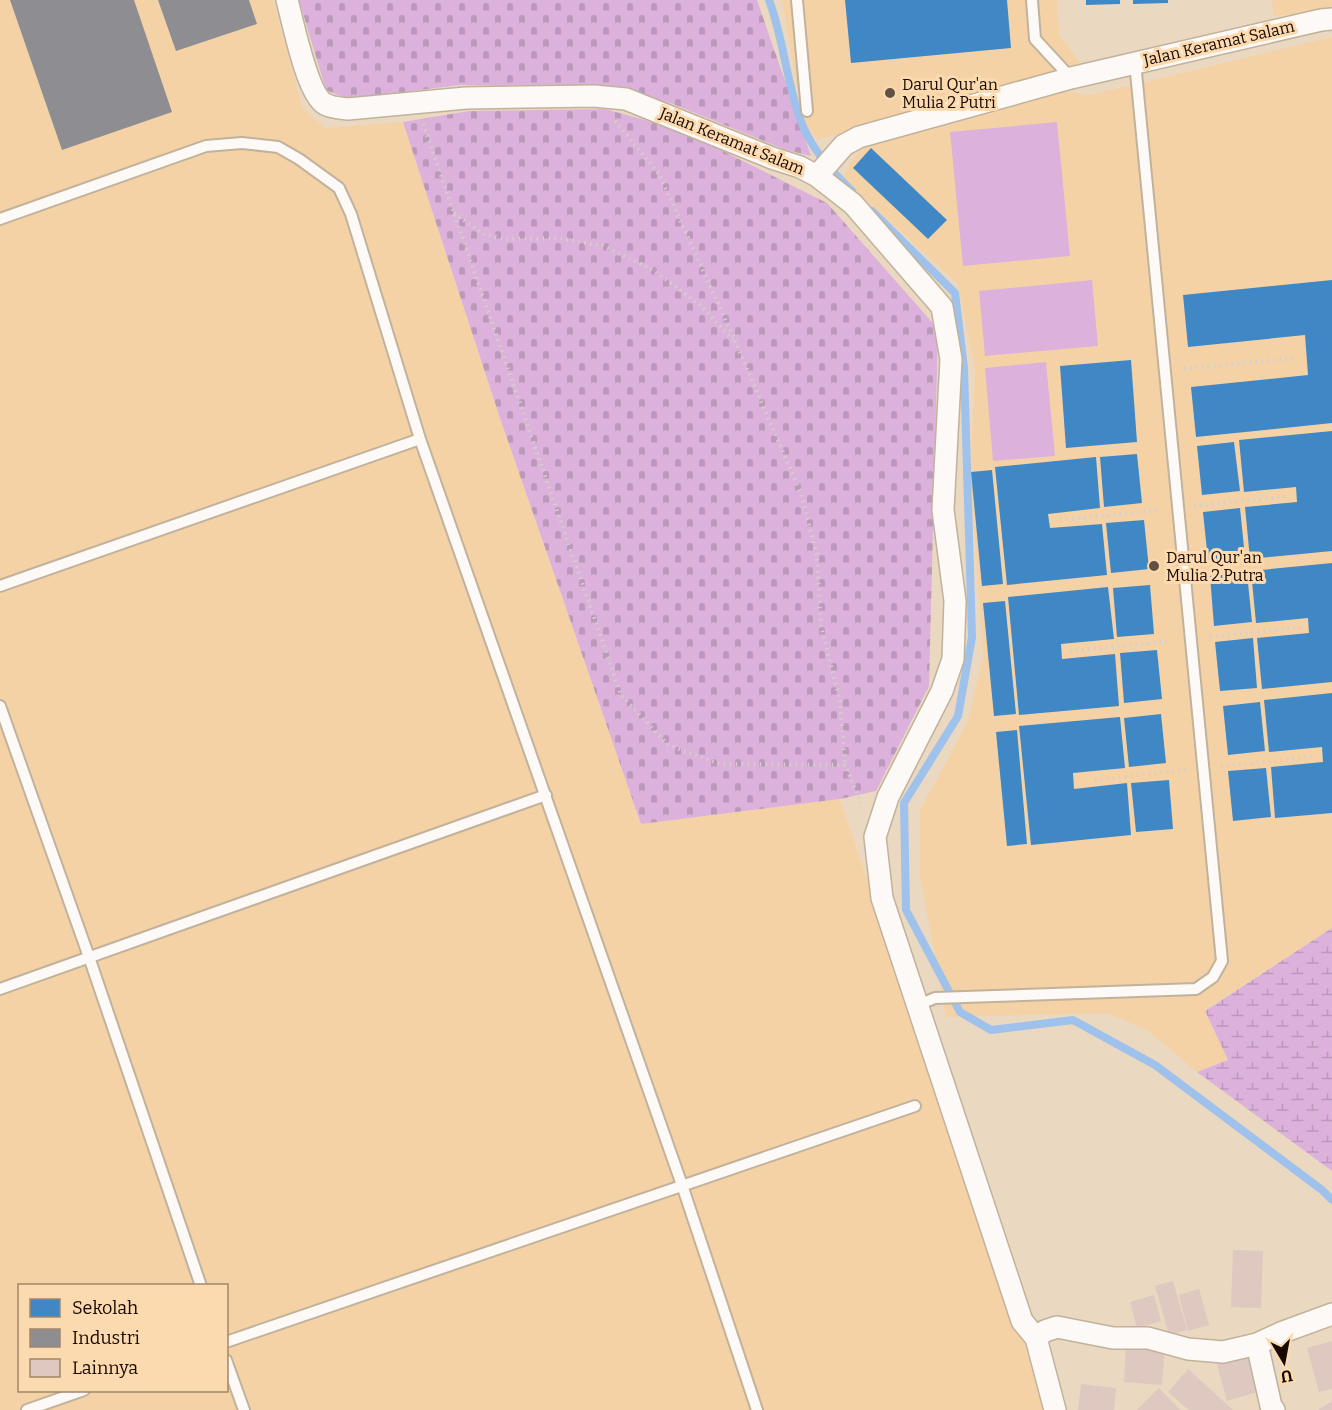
<svg xmlns="http://www.w3.org/2000/svg" width="1332" height="1410" viewBox="0 0 1332 1410" font-family="Bitter,serif">
  <style>
    .built { fill: #f5d2a6; fill-rule: evenodd }
    .wetland { fill: url(#wetland-marsh) }
    .cemetery { fill: url(#cemetery-stones) }
    .park { fill: #dcb2dc }
    .schools { fill: #3f88c5 }
    .industry { fill: #8d8d92 }
    .lines { fill: none; stroke-linecap: round; stroke-linejoin: round }
    .stream { stroke: #9ec2eb; stroke-width: 8 }
    .building { fill: #dec8bf }
    .lane-casing { stroke: #c1b29c; stroke-width: 14 }
    .street-casing { stroke: #c1b29c; stroke-width: 24 }
    .path { stroke: #d5cfc8; stroke-width: 4; stroke-dasharray: 1.5 4.5; stroke-linecap: butt }
    .lane { stroke: #fcf9f6; stroke-width: 10 }
    .street { stroke: #fcf9f6; stroke-width: 21 }
    .poi-dot { fill: #625143; stroke: #fcdaaf; stroke-width: 2 }
    .labels { text-anchor: middle; dominant-baseline: central; stroke-width: 6; stroke-linejoin: round; paint-order: stroke }
    .street-label { font-size: 16px; fill: #180900; stroke: #fcdaaf }
    .poi-label { font-size: 16px; fill: #180900; stroke: #fcdaaf; text-anchor: start }
  </style>
  <defs>
    <pattern id="wetland-marsh" width="20" height="14" patternUnits="userSpaceOnUse" patternTransform="scale(1.5)"><rect width="20" height="14" fill="#dcb2dc"/><path d="M1 5h8M5 5V1M11 12h8M15 12V8" fill="none" stroke="#bc98bb"/></pattern>
    <pattern id="cemetery-stones" width="16" height="16" patternUnits="userSpaceOnUse" patternTransform="scale(1.5)"><rect width="16" height="16" fill="#dcb2dc"/><path d="M2 7V4a2 2 0 0 1 4 0v3zM10 15v-3a2 2 0 0 1 4 0v3z" fill="#bc98bb"/></pattern>
  </defs>
  <rect width="100%" height="100%" fill="#ead8c0"/>
  <path class="built" d="M0 0H273L302 107 325 128 403 122 500 418 641 824 840 799 1046 1410H0ZM20 1286H226V1390H20Z
    M782 0H1057L1059 35 1081 64 817 140 803 122Z
    M1272 0H1332V11L1274 16Z
    M1332 37V928L1205 1010 1228 1060 1197 1072 1147 1030 1107 1013 946 1017 920 875V810L967 724 983 658 970 474 975 370 958 284 843 179 850 163 865 145 1053 90 1090 95Z"/>
  <path class="wetland" d="M1332 928V1171L1197 1072 1228 1060 1205 1011Z"/>
  <path class="cemetery" d="M299 0H757L811 156 786 150 673 104 615 87 460 85 348 99 326 90Z
    M605 109 681 130 827 203 938 329 929 686 876 791 840 799 641 824 500 418 403 122 469 111Z"/>
  <path class="park" d="M1057 122 1070 256 963 266 950 132Z
    M1092 280 1098 346 985 356 979 291Z
    M1046 362 1055 456 993 461 985 368Z"/>
  <path class="schools" d="M845 0H1007L1011 48 851 63Z
    M1086 0H1120V4L1086 5Z
    M1133 0H1168V3L1133 4Z
    M871 148 947 220 928 239 853 168Z
    M1332 280V423L1196 437 1191 387 1308 375 1305 335 1188 347 1183 295Z
    M1131 360 1137 442 1066 448 1060 366Z
    M1332 431V551L1250 559 1245 507 1297 502 1296 487 1244 492 1239 440Z
    M1234 442 1240 491 1202 495 1197 446Z
    M1137 454 1142 503 1104 507 1100 457Z
    M1096 457 1100 508 1048 514 1050 528 1102 524 1107 575 1007 585 995 467Z
    M992 470 1003 584 982 586 971 472Z
    M1240 508 1245 557 1208 561 1203 512Z
    M1144 520 1149 569 1111 573 1106 523Z
    M1332 563V682L1262 689 1257 638 1309 633 1308 618 1256 623 1251 571Z
    M1247 573 1252 622 1214 626 1210 576Z
    M1150 585 1154 634 1117 637 1113 588Z
    M1108 587 1114 639 1061 644 1062 659 1115 654 1119 706 1019 715 1008 597Z
    M1005 601 1016 714 994 716 983 603Z
    M1253 638 1257 688 1220 691 1215 642Z
    M1157 650 1162 699 1124 703 1120 653Z
    M1332 693V813L1275 818 1271 767 1323 762 1322 747 1269 752 1264 700Z
    M1260 702 1265 751 1228 755 1223 706Z
    M1161 714 1166 763 1129 767 1124 718Z
    M1120 717 1125 768 1073 773 1074 789 1127 783 1131 835 1031 845 1019 726Z
    M1017 730 1027 844 1007 846 996 732Z
    M1266 768 1271 817 1233 821 1228 771Z
    M1169 780 1173 829 1136 832 1131 783Z"/>
  <path class="industry" d="M10 0H134L172 112 62 150Z
    M158 0H249L257 24 176 51Z"/>
  <g class="lines">
    <path class="stream" d="M769 0C783 37 786 78 799 116 809 146 830 170 852 191
      M872 211 955 293 964 368 972 637 958 716 904 803 906 910 960 1012 991 1030 1073 1020 1155 1065 1322 1190 1332 1200"/>
  </g>
  <path class="building" d="M1233 1250 1263 1251 1261 1308 1231 1307Z
    M1173 1281 1187 1330 1169 1335 1155 1286Z
    M1199 1289 1209 1325 1188 1331 1179 1295Z
    M1154 1295 1161 1321 1137 1328 1130 1302Z
    M1332 1341V1389L1319 1392 1307 1348Z
    M1126 1342 1165 1345 1162 1385 1124 1382Z
    M1247 1356 1257 1392 1227 1401 1217 1364Z
    M1188 1369 1233 1410H1189L1168 1392Z
    M1081 1384 1116 1388 1114 1410H1078Z
    M1159 1388 1180 1410H1137Z
    M1332 1401V1410H1318Z"/>
  <g class="lines">
    <g class="lane-casing">
      <path id="lane" d="M797 0 807 111
        M1032 0 1035 39 1071 78
        M0 219 206 146 242 143 278 147 299 159 339 188 351 214 420 439 682 1185 757 1410
        M0 586 420 439
        M0 706 89 957 201 1286
        M0 989 546 795
        M918 1005 935 998 1196 989 1213 977 1222 961 1135 62
        M226 1342 915 1106
        M226 1360 244 1410
        M27 1410 84 1390"/>
    </g>
    <g class="street-casing">
      <path id="street" d="M287 0C293 22 307 94 325 104 332 108 340 108 348 109L466 98 594 96 626 99 772 158 800 167 817 176 853 204 942 307 951 359 943 510 955 601 953 659 942 691 888 797 875 837 882 898 1022 1321 1036 1338 1055 1410
        M817 176 844 145 859 137 1071 78 1321 20 1332 19
        M1036 1338 1045 1331 1057 1327 1113 1338H1148L1188 1349 1223 1352 1257 1344 1283 1332 1332 1314
        M1257 1344 1271 1406 1274 1410"/>
    </g>
    <path class="path" d="M615 121 659 174 736 343 801 494 817 555 821 626 840 701 845 764
      M423 124 621 695 668 745 720 764 845 765 861 803
      M454 213 485 235 505 239 558 238 603 246 653 270 699 304 733 340
      M1184 369 1295 358
      M1194 506 1289 496
      M1060 520 1160 510
      M1210 637 1301 627
      M1070 651 1172 641
      M1221 767 1315 756
      M1095 780 1186 770"/>
    <use href="#lane" class="lane"/>
    <use href="#street" class="street"/>
  </g>
  <g class="poi-dot">
    <circle cx="890" cy="93" r="6"/>
    <circle cx="1154" cy="566" r="6"/>
  </g>
  <g class="labels">
    <g class="street-label">
      <text transform="translate(1219 43) rotate(-13)">Jalan Keramat Salam</text>
      <text transform="translate(732 141) rotate(22)">Jalan Keramat Salam</text>
    </g>
    <g class="poi-label">
      <text x="902" y="84">Darul Qur'an<tspan x="902" dy="18">Mulia 2 Putri</tspan></text>
      <text x="1166" y="557">Darul Qur'an<tspan x="1166" dy="18">Mulia 2 Putra</tspan></text>
    </g>
  </g>
  <rect x="18" y="1284" width="210" height="108" fill="#fcdaaf" stroke="#a18669" stroke-width="1.5"/>
  <rect x="30" y="1299" width="30" height="18" fill="#3f88c5" stroke="#a18669" stroke-width="1.5"/>
  <text x="72" y="1314" font-size="18" fill="#180900">Sekolah</text>
  <rect x="30" y="1329" width="30" height="18" fill="#8d8d92" stroke="#a18669" stroke-width="1.5"/>
  <text x="72" y="1344" font-size="18" fill="#180900">Industri</text>
  <rect x="30" y="1359" width="30" height="18" fill="#dec8bf" stroke="#a18669" stroke-width="1.5"/>
  <text x="72" y="1374" font-size="18" fill="#180900">Lainnya</text>
  <g transform="translate(1284 1362) rotate(170)" stroke="#fcdaaf" stroke-width="4.5" paint-order="stroke">
  <path d="M0-4.5L10 22L0 15L-10 22Z" fill="#180900"/>
  <text y="-9" font-size="16" font-weight="bold" text-anchor="middle" fill="#180900">U</text>
  </g>
</svg>
